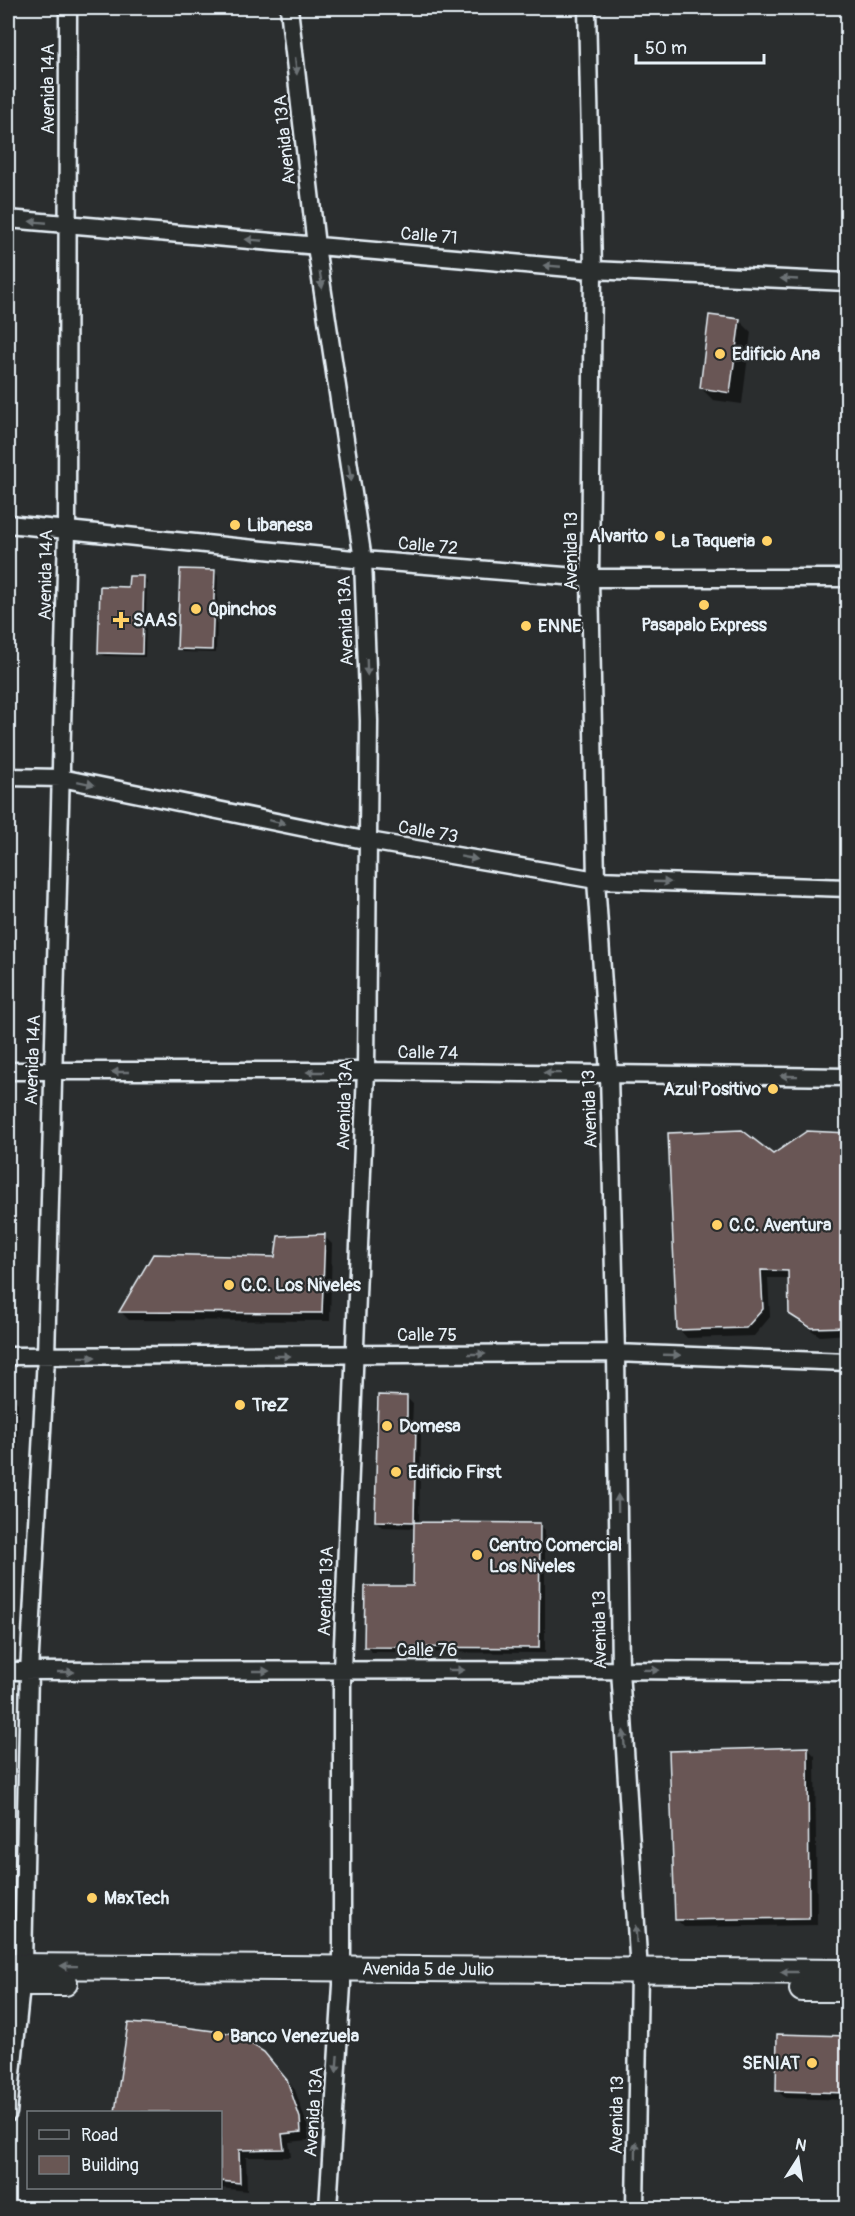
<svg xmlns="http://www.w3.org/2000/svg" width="855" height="2216" viewBox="0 0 855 2216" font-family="Pangolin,sans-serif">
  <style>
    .shadow { fill: #0007 }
    .building { fill: #695754; stroke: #e8f1f8; stroke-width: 1.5 }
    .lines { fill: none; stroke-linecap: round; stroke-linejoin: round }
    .minor-casing { stroke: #e8f1f8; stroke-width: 21 }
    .secondary-casing { stroke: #e8f1f8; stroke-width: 28 }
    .minor { stroke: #2a2d2e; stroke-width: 16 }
    .secondary { stroke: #2a2d2e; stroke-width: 24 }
    .oneway { fill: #6c7275 }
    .poi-dot { fill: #ffd166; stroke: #2a2d2e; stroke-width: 2 }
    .labels { text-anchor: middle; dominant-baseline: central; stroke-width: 4.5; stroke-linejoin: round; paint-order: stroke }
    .street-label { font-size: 18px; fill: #e8f1f8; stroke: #2a2d2e }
    .poi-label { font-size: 18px; font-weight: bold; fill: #e8f1f8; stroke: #2a2d2e; text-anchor: start }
  </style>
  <rect width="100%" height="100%" fill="#2a2d2e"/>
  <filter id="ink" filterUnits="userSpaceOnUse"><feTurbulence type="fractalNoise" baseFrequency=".0167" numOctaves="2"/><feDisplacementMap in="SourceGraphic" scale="12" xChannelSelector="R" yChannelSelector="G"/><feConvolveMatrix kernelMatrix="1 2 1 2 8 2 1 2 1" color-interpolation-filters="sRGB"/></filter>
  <g filter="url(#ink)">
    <path class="shadow" d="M739 320 751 332 742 404 713 400 701 388Z
      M215 572 218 575 216 653 182 652 179 648Z
      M144 578 147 582 145 657 104 656 100 652 130 589Z
      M848 1134V1334L820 1336 799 1322 791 1313 790 1278H768L770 1317 754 1336 687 1338 679 1329 773 1156Z
      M324 1236 332 1244 330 1321 129 1320 121 1312 276 1259Z
      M8 1397H12L18 1403 17 1471H8Z
      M407 1398 413 1404 412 1425H415L421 1431 419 1524H539L545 1530V1653L372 1652 366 1646 415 1588V1528L382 1527 376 1521Z
      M807 1748 815 1756 817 1925 684 1927 676 1919Z
      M129 2024 272 2062 295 2090 308 2128 309 2140 289 2142 291 2157H246L247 2191 220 2188V2112H117Z
      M848 2037V2100L785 2098 777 2090Z"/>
    <path class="building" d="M709 315 740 319 730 393 700 388Z
      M180 569 215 570 212 650 177 649Z
      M129 576H144L142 654 98 653 100 586 128 587Z
      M742 1130 773 1154 807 1131 848 1133V1327L811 1328 789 1314 788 1271 761 1270 763 1309 746 1328 677 1330 668 1133Z
      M325 1234 322 1313 119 1312 153 1254 275 1257 278 1236Z
      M378 1395 407 1396V1423H416L414 1522 375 1521Z
      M414 1522 540 1523 539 1648 364 1647 365 1586H413Z
      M808 1747 809 1918 675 1920 669 1751Z
      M128 2023 184 2027 236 2034 264 2052 287 2080 300 2118 301 2132 282 2134 284 2149 239 2150 240 2183 220 2181V2112H115Z
      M777 2034 848 2036V2093L776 2091Z"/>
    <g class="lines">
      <g class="minor-casing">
        <path id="minor" d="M289 8 316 246 363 560 369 721 366 1071 342 1670V1985L328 2208
          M587 8 593 270 590 578 596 880 609 1074 616 1353 620 1670 639 1972 635 2208
          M8 219 593 270 848 282
          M8 524 363 560 590 578H848
          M8 777 61 778 369 841 596 880 848 888
          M8 1071H366L848 1077
          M8 1356 616 1353 848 1362
          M8 1671 620 1670 848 1672
          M8 2113 23 1966 29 1672 46 1357 67 531 68 8"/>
      </g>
      <g class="secondary-casing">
        <g id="secondary">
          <path id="s1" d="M8 1966 848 1972"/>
          <path d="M8 1983H65"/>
          <path d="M802 1989H848"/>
        </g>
      </g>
      <use href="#minor" class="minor"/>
      <use href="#secondary" class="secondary"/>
    </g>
    <defs><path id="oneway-solid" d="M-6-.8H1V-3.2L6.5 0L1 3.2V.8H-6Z" transform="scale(1.5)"/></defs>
    <g class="oneway">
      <use href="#oneway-solid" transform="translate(296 66) rotate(84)"/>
      <use href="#oneway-solid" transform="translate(38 222) rotate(-175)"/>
      <use href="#oneway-solid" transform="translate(254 240) rotate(-175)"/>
      <use href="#oneway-solid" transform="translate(552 266) rotate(-175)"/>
      <use href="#oneway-solid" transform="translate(789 279) rotate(-177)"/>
      <use href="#oneway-solid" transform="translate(321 280) rotate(81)"/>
      <use href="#oneway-solid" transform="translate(350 473) rotate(81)"/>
      <use href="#oneway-solid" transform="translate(367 667) rotate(88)"/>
      <use href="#oneway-solid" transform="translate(86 783) rotate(12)"/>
      <use href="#oneway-solid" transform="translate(277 822) rotate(12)"/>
      <use href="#oneway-solid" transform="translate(469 858) rotate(10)"/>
      <use href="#oneway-solid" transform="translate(662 882) rotate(2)"/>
      <use href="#oneway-solid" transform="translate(120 1072) rotate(180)"/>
      <use href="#oneway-solid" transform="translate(315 1072) rotate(180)"/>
      <use href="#oneway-solid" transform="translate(552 1073) rotate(-179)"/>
      <use href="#oneway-solid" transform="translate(789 1076) rotate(-179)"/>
      <use href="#oneway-solid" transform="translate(477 1354)"/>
      <use href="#oneway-solid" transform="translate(672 1355) rotate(2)"/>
      <use href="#oneway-solid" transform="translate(282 1356)"/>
      <use href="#oneway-solid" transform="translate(87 1357)"/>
      <use href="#oneway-solid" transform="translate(618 1503) rotate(-91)"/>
      <use href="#oneway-solid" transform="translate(456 1670)"/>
      <use href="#oneway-solid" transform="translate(651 1670) rotate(1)"/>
      <use href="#oneway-solid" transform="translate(261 1671)"/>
      <use href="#oneway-solid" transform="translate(66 1672)"/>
      <use href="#oneway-solid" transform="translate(624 1739) rotate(-94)"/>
      <use href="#oneway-solid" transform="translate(636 1934) rotate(-94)"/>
      <use href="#oneway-solid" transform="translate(69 1966) rotate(-179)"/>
      <use href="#oneway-solid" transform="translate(789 1972) rotate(-180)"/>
      <use href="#oneway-solid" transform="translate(337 2064) rotate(94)"/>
      <use href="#oneway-solid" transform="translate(636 2150) rotate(-89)"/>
    </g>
  </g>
  <g class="poi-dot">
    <circle cx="720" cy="354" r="6"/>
    <circle cx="235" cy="525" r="6"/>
    <circle cx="660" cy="536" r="6"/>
    <circle cx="767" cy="541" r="6"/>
    <circle cx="704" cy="605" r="6"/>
    <circle cx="196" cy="609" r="6"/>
    <path d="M118 611h6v6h6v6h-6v6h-6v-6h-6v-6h6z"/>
    <circle cx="526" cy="626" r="6"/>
    <circle cx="773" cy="1089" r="6"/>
    <circle cx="717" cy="1225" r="6"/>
    <circle cx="229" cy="1285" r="6"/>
    <circle cx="240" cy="1405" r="6"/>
    <circle cx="387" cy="1426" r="6"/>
    <circle cx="396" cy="1472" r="6"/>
    <circle cx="477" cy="1555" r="6"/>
    <circle cx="92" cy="1898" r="6"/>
    <circle cx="218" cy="2036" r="6"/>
    <circle cx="812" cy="2063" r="6"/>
  </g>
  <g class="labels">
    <g class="street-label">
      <text transform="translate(48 89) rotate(-90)">Avenida 14A</text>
      <text transform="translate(285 140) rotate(-96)">Avenida 13A</text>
      <text transform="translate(429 236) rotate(5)">Calle 71</text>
      <text transform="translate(428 546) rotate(5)">Calle 72</text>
      <text transform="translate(571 551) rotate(-90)">Avenida 13</text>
      <text transform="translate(46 575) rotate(-89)">Avenida 14A</text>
      <text transform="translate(346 621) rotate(-92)">Avenida 13A</text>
      <text transform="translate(428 832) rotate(10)">Calle 73</text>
      <text transform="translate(428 1053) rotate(1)">Calle 74</text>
      <text transform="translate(33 1060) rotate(-88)">Avenida 14A</text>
      <text transform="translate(345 1105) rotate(-88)">Avenida 13A</text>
      <text transform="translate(590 1109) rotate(-92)">Avenida 13</text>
      <text x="427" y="1335">Calle 75</text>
      <text transform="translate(326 1591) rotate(-88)">Avenida 13A</text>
      <text transform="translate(600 1630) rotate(-91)">Avenida 13</text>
      <text x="427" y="1650">Calle 76</text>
      <text stroke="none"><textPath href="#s1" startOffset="420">Avenida 5 de Julio</textPath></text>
      <text transform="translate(314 2112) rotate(-86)">Avenida 13A</text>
      <text transform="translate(617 2115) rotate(-89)">Avenida 13</text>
    </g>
    <g class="poi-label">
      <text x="732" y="354">Edificio Ana</text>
      <text x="247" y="525">Libanesa</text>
      <text x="648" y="536" text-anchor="end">Alvarito</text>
      <text x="755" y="541" text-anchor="end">La Taqueria</text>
      <text x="208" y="609">Qpinchos</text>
      <text x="133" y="620">SAAS</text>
      <text x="704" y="625" text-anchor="middle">Pasapalo Express</text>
      <text x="538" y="626">ENNE</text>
      <text x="761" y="1089" text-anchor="end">Azul Positivo</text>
      <text x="729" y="1225">C.C. Aventura</text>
      <text x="241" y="1285">C.C. Los Niveles</text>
      <text x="252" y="1405">TreZ</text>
      <text x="399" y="1426">Domesa</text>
      <text x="408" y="1472">Edificio First</text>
      <text x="489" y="1545">Centro Comercial<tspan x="489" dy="21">Los Niveles</tspan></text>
      <text x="104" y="1898">MaxTech</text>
      <text x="230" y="2036">Banco Venezuela</text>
      <text x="800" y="2063" text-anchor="end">SENIAT</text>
    </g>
  </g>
  <rect width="855" height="2216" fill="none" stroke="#2a2d2e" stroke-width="30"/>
  <rect x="15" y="15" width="825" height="2186" fill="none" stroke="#e8f1f8" stroke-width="2" filter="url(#ink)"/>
  <rect x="27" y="2111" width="195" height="78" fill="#2a2d2e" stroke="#767b7f" stroke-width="1.5"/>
  <rect x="39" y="2130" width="30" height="9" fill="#2a2d2e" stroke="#767b7f" stroke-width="1.5"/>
  <text x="81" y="2141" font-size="18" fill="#e8f1f8">Road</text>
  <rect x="39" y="2156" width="30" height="18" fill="#695754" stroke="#767b7f" stroke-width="1.5"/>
  <text x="81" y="2171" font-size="18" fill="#e8f1f8">Building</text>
  <g transform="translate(798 2159) rotate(12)" stroke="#2a2d2e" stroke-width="4.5" paint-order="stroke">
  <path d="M0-4.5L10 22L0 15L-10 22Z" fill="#e8f1f8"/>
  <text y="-9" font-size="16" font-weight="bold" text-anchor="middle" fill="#e8f1f8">N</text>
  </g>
  <path d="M636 54v9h128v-9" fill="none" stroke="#e8f1f8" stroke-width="3"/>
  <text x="645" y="54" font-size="18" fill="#e8f1f8" stroke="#2a2d2e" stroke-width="4.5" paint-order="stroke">50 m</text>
</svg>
